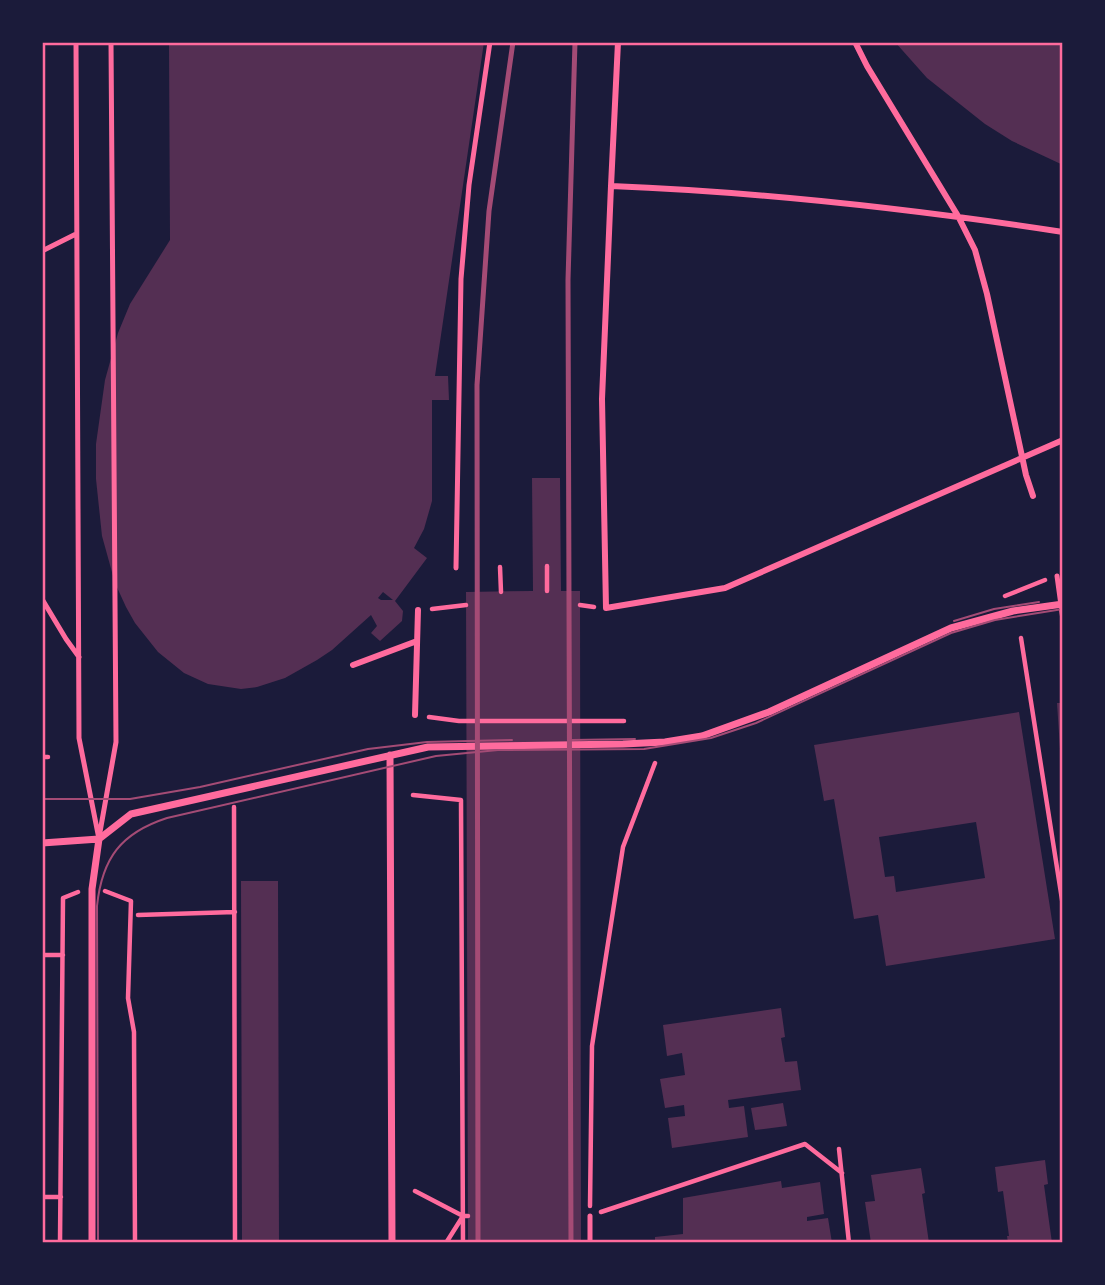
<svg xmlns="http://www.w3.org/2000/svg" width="1105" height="1285" viewBox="0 0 1105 1285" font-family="'Roboto Serif',serif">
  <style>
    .building { fill: #542f53; fill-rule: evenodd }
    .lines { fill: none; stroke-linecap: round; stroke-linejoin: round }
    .path { stroke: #ff6b9d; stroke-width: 4.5 }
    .service { stroke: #ff6b9d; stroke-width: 5 }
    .pedestrian { stroke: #ff6b9d; stroke-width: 6 }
    .minor { stroke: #ff6b9d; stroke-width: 7 }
    .tram { stroke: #a44b75; stroke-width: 2 }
    .rail { stroke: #a44b75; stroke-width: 5 }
    .neatline { fill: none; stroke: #ff6b9d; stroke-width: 2.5 }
  </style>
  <rect width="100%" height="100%" fill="#1b1b3a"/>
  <path class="building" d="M169 42H484L435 376H448L449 400H432V501L424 529 414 548 427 558 395 601 403 611 402 621 380 641 371 633 377 626 371 615 332 650 317 660 285 678 257 687 241 689 208 684 184 673 158 652 135 623 126 607 115 583 102 536 96 479V444L105 380 118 333 130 304 170 240ZM383 592 393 600H381L378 598Z
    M895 42H1063V165L1012 141 985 124 927 78Z
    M532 478H560L561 591H580L581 1243H468L466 592 533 591Z
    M1057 703H1063V764H1061Z
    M1019 712 1055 939 886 966 878 915 854 919 834 799 824 801 814 745ZM976 822 985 878 896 892 894 876 885 877 879 837Z
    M241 881H278L279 1243H242Z
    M781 1008 785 1037 781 1038 785 1062 797 1061 801 1090 728 1100 729 1108 744 1106 748 1137 672 1148 668 1118 685 1116 684 1105 665 1108 660 1079 685 1075 682 1053 667 1056 663 1025Z
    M783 1103 787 1126 755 1130 751 1108Z
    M1045 1160 1048 1184 1044 1185 1052 1243H1008L1007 1236H1009L1003 1191 998 1192 995 1167Z
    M921 1168 925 1193 922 1194 929 1243H871L865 1202 875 1201 871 1175Z
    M781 1181 782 1188 820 1182 824 1214 807 1217V1221L828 1218 832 1243H655V1237L683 1234V1198Z"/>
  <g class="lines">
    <path class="path" d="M500 567 501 592
      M547 591V566
      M1005 596 1045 580
      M580 605 594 607
      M432 609 466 605
      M1021 638 1063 906
      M429 717 459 721H624
      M42 757H48
      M413 795 461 800 463 1243
      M234 807 235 1243
      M105 891 131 901 128 998 134 1032 135 1243
      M138 915 235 912
      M42 955H63
      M839 1149 849 1243
      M415 1191 463 1216
      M42 1197H61
      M590 1206 592 1046 623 847 655 763
      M601 1212 805 1144 842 1173
      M60 1243 63 898 78 892
      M446 1243 463 1216H468"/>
    <path class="service" d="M76 42 79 738 99 839
      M42 251 76 234
      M456 568 461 279 469 185 490 42
      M1057 576 1063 620
      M42 599 66 639 79 657
      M100 832 116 742 111 42
      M590 1243V1216"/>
    <path class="pedestrian" d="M855 42 867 66 958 216 975 250 987 294 1026 475 1033 496
      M611 186 618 42
      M1063 232C913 209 763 192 611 186L602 399 606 608 725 588 1063 440
      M353 665 417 641
      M415 715 418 610"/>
    <path class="minor" d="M390 755 392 1243
      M99 839 131 814 428 747 623 744 665 742 702 736 769 712 951 628 1013 611 1063 604
      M42 843 99 839
      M92 1243V889L99 839"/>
    <path class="tram" d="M954 621 994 609 1039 602
      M572 740 635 739
      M42 799H130L200 787 368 749 427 742 512 740
      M98 1243 97 906C102 858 121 833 167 818L436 756 498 750 644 749 711 738 756 723 951 633 995 620 1063 609"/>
    <path class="rail" d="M478 1243 477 385 489 211 513 42
      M571 1243 568 280 575 42"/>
  </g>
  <rect width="1105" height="1285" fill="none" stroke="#1b1b3a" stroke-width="88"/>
  <rect x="44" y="44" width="1017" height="1197" class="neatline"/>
</svg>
